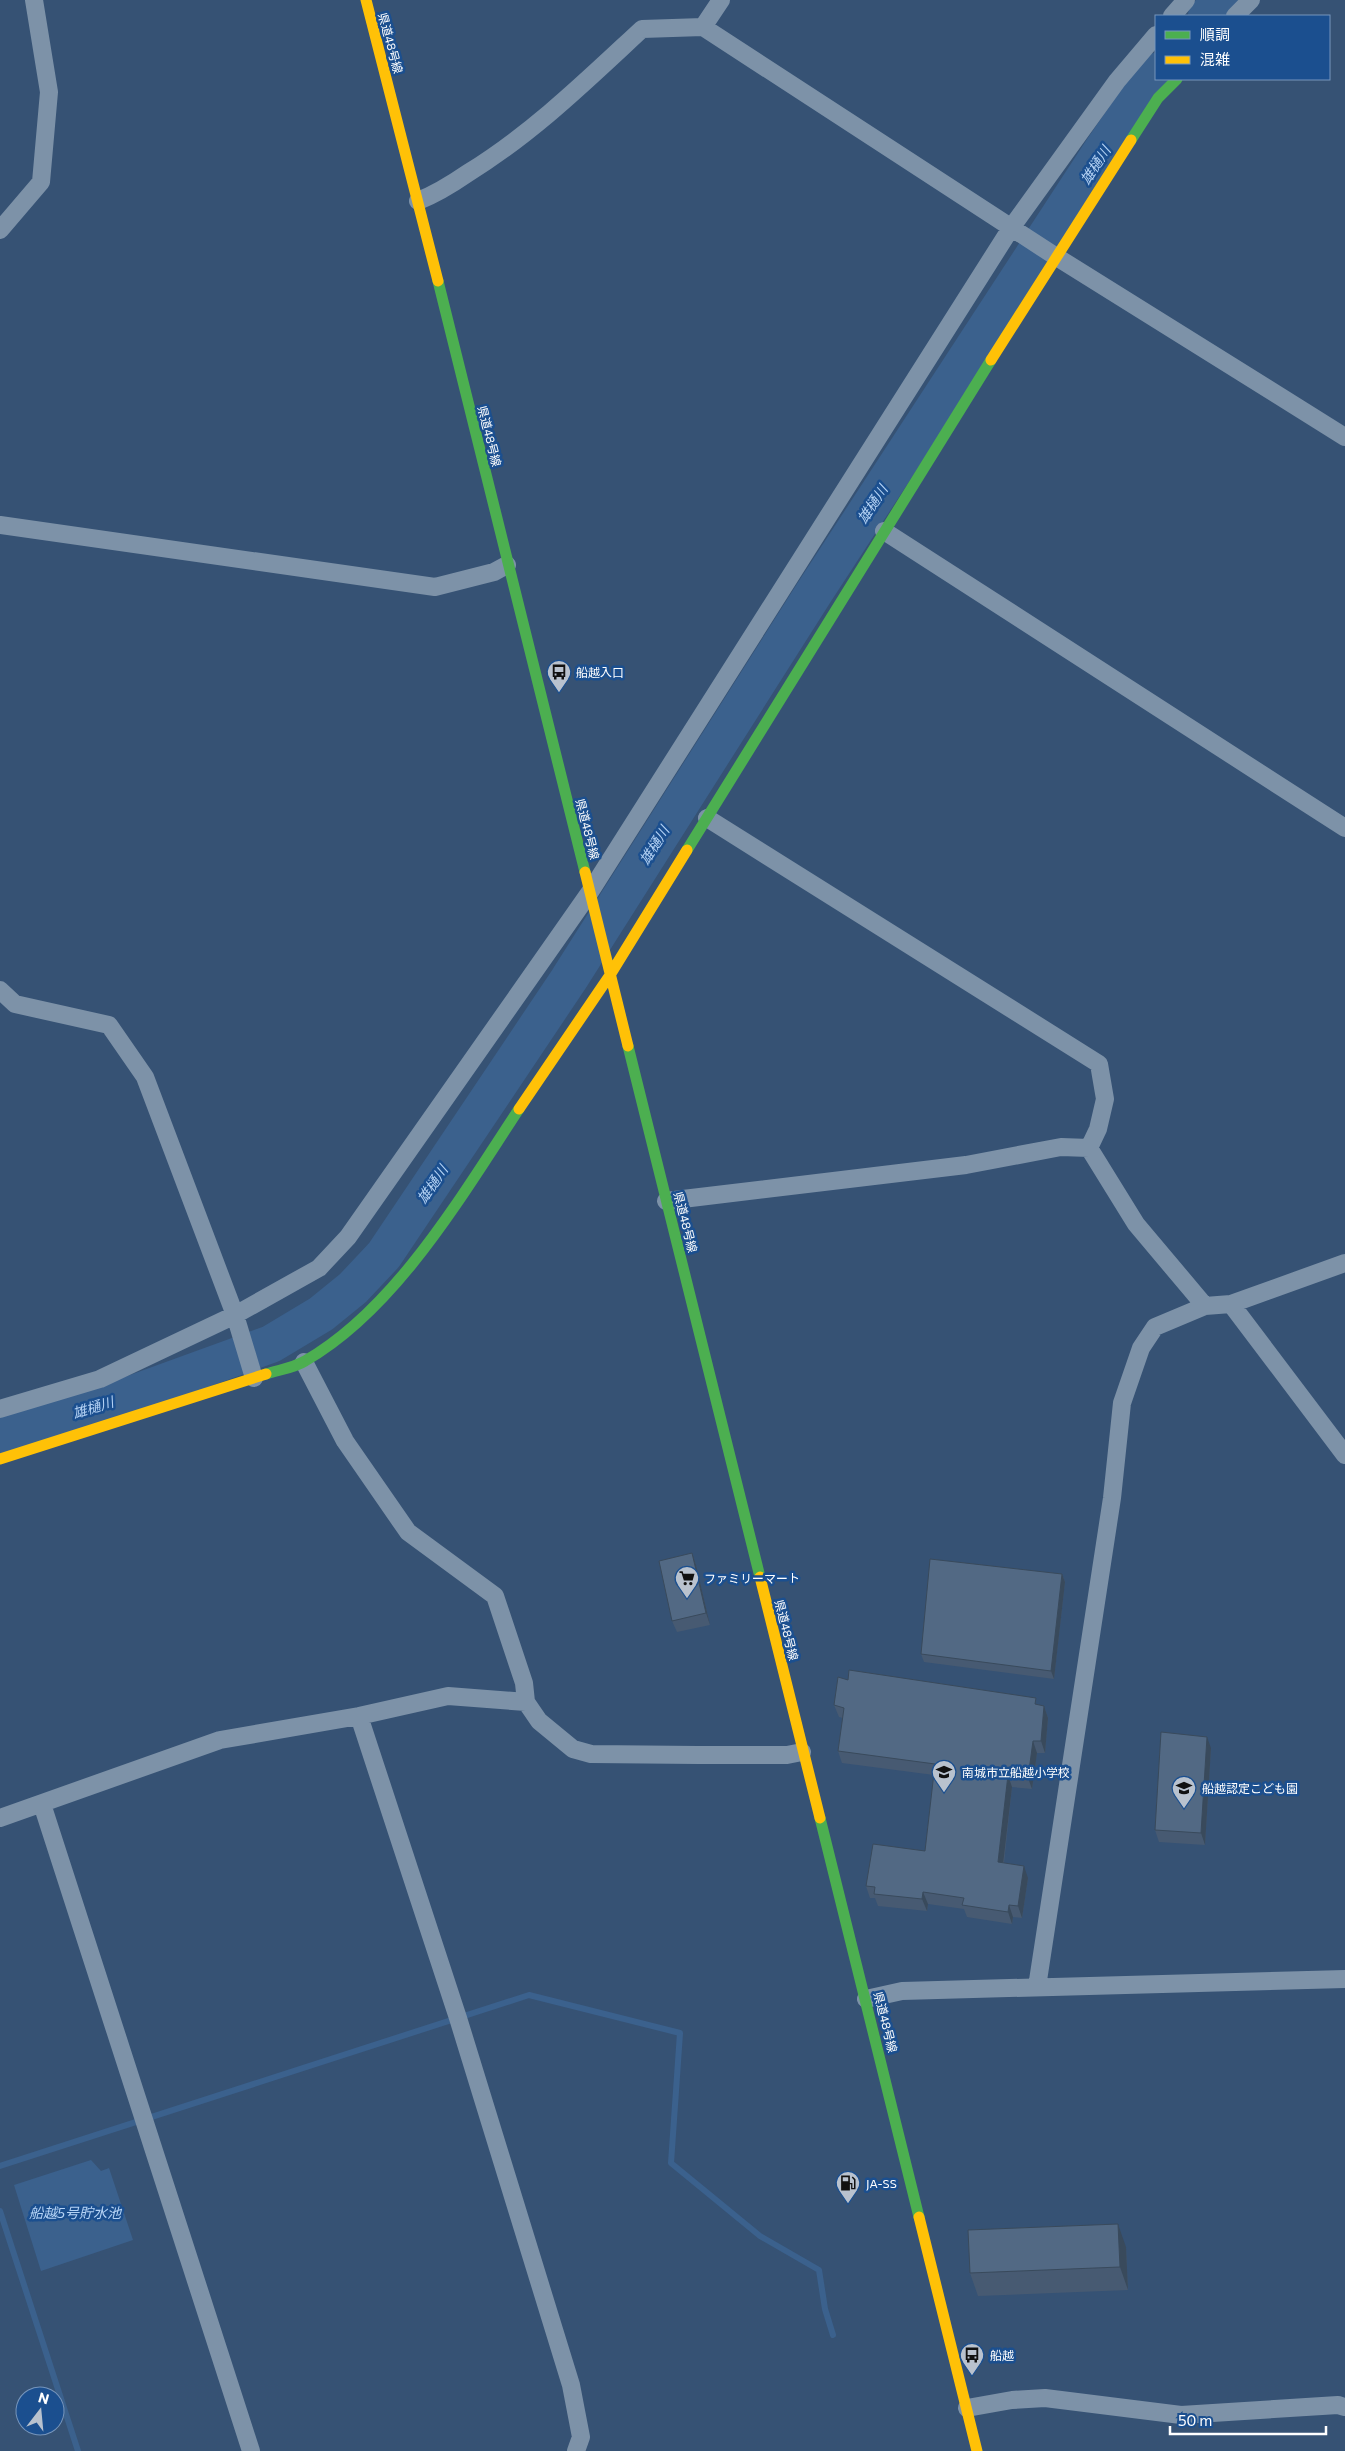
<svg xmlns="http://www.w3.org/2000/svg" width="1345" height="2451" viewBox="0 0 1345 2451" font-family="Commissioner,'Noto Sans JP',sans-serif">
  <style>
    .water { fill: #3b618d }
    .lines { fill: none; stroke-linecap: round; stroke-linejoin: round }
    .stream { stroke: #3b618d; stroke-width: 6 }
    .river { stroke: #3b618d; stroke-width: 38 }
    .street { stroke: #7d92a8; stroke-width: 18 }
    .fast { stroke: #4caf50; stroke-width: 11 }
    .slow { stroke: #ffc107; stroke-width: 11 }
    .wall { fill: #475a72 }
    .shaded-wall { fill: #394a5c }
    .building { fill: #526984; stroke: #394a5c }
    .labels { text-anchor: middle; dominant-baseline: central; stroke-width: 5; stroke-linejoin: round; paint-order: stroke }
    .street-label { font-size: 12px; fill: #fff; stroke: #1b4f8f }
    .poi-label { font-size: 12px; fill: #fff; stroke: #1b4f8f; text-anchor: start }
    .water-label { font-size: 14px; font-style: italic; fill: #b5d3f5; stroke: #1b4f8f }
  </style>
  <rect width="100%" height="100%" fill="#365274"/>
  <path class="water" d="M91 2160 101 2171 109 2168 133 2240 41 2271 14 2185Z"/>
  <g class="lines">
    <path class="stream" d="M0 2166 529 1995 680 2033 671 2163 760 2236 819 2270 825 2309 833 2335
      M0 2211 78 2451"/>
    <path class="river" d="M1207 16 1222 0
      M0 1435 122 1398 271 1344 321 1314 353 1288 384 1255 569 979 815 591 1102 151 1156 72"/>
    <path class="street" d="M1172 16 1186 0
      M1235 16 1251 0
      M703 27 721 0
      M418 201C436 194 452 184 468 173 533 133 587 80 642 29L703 27 1055 256 1345 437
      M0 230 41 182 49 92 34 0
      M0 525 435 587 494 572 507 565
      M884 531 1345 828
      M707 818 1099 1064 1105 1099 1098 1129 1089 1148
      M0 990 15 1004 109 1025 145 1077 235 1315 254 1378
      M1089 1148 1136 1224 1205 1306 1231 1304 1345 1455
      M666 1201 966 1165 1061 1147 1089 1148
      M1231 1304 1345 1263
      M304 1362 345 1441 408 1532 495 1596 524 1683 526 1702 539 1721 573 1749 591 1754 698 1755H787L802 1752
      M0 1409 100 1379 235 1315 319 1268 348 1237 590 892 1011 228 1117 81 1156 35
      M359 1716 458 2018 571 2385 581 2437 576 2451
      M42 1804 251 2451
      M0 1818 220 1740 359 1716 448 1696 526 1702
      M1037 1987 1112 1498 1122 1403 1141 1348 1155 1327 1205 1306
      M866 1999 902 1991 1345 1979
      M967 2408 1012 2400 1045 2398 1181 2415 1338 2405 1345 2407"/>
    <path class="fast" d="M1131 140 1158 98 1177 79
      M438 281 585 872
      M687 850 991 360
      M628 1046 760 1577
      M266 1374C278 1370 294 1368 305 1361 396 1309 462 1195 519 1109
      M820 1818 919 2217"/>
    <path class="slow" d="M366 0 438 281
      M991 360 1131 140
      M585 872 628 1046
      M519 1109 610 975 687 850
      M0 1459 266 1374
      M760 1577 820 1818
      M919 2217 977 2451"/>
  </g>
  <path class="wall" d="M692 1553 696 1565 710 1625 677 1632 672 1621Z
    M1062 1574 1065 1582 1054 1679 924 1662 921 1654Z
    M848 1680 1044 1706 1048 1718 1045 1753H1037L1032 1789 1012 1787 1004 1863 1028 1878 1022 1918 1013 1917 1012 1924 967 1917 964 1909 928 1904 927 1911 878 1906 875 1898H870L866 1886 925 1851 934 1775 842 1763 838 1751 843 1718 839 1717 834 1705Z
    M1211 1748 1205 1845 1159 1842 1155 1830Z
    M1126 2247 1128 2290 978 2296 970 2273Z"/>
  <path class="shaded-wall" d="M692 1553 696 1565 710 1625 706 1613Z
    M1062 1574 1065 1582 1054 1679 1051 1671Z
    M1044 1706 1048 1718 1045 1753 1041 1741Z
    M1207 1737 1211 1748 1205 1845 1201 1833Z
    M1033 1741 1037 1753 1032 1789 1028 1778Z
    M1008 1775 1012 1787 1002 1873 998 1862Z
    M1024 1866 1028 1878 1022 1918 1018 1906Z
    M923 1892 928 1904 927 1911 922 1899Z
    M1009 1905 1013 1917 1012 1924 1008 1912Z
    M1118 2224 1126 2247 1128 2290 1120 2267Z"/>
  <path class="building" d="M692 1553 706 1613 672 1621 659 1561Z
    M930 1559 1062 1574 1051 1671 921 1654Z
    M849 1670 1036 1698 1035 1704 1044 1706 1041 1741H1033L1028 1778 1008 1775 998 1862 1024 1866 1018 1906 1009 1905 1008 1912 962 1905 964 1898 923 1892 922 1899 874 1894 875 1887 866 1886 873 1844 925 1851 935 1764 838 1751 844 1708 834 1705 838 1677 848 1680Z
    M1161 1732 1207 1737 1201 1833 1155 1830Z
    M1118 2224 1120 2267 970 2273 968 2230Z"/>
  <defs>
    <g id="bus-pin" transform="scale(1.25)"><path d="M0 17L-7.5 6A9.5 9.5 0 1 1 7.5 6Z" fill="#b9c2ce" stroke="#1b4f8f"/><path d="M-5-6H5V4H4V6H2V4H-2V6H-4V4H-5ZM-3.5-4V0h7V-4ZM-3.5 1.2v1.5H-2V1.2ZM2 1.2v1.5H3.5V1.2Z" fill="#111"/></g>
    <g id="supermarket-pin" transform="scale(1.25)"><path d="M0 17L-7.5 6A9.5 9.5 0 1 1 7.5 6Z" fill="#b9c2ce" stroke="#1b4f8f"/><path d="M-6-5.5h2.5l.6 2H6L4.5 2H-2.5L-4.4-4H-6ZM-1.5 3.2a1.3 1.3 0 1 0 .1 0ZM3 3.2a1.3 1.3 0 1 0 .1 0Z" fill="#111"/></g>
    <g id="school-pin" transform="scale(1.25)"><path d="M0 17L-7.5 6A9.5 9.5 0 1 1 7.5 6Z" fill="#b9c2ce" stroke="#1b4f8f"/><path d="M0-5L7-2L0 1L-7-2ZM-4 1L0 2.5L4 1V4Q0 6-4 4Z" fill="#111"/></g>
    <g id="fuel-pin" transform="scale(1.25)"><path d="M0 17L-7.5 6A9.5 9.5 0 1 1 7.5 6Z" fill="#b9c2ce" stroke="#1b4f8f"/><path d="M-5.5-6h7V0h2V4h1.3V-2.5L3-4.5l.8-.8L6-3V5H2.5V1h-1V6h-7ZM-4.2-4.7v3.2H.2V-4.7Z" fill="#111"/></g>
  </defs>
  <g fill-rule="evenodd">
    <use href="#bus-pin" x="559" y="672"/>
    <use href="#supermarket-pin" x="687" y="1578"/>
    <use href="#school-pin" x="944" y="1772"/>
    <use href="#school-pin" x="1184" y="1788"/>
    <use href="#fuel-pin" x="848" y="2183"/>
    <use href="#bus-pin" x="972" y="2355"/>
  </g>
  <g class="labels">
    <g class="street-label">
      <text transform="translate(391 43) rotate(75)">県道48号線</text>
      <text transform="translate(490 436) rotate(76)">県道48号線</text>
      <text transform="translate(588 829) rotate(76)">県道48号線</text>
      <text transform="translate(686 1222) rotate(76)">県道48号線</text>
      <text transform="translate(787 1630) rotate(76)">県道48号線</text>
      <text transform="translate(886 2022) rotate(76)">県道48号線</text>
    </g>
    <g class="poi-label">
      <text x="576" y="672">船越入口</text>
      <text x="704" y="1578">ファミリーマート</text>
      <text x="962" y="1772">南城市立船越小学校</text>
      <text x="1202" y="1788">船越認定こども園</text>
      <text x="866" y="2183">JA-SS</text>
      <text x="990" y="2355">船越</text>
    </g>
    <g class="water-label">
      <text transform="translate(1095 165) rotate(-57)">雄樋川</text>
      <text transform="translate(872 504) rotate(-57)">雄樋川</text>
      <text transform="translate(654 845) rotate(-58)">雄樋川</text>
      <text transform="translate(432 1184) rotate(-56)">雄樋川</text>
      <text transform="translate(93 1407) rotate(-17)">雄樋川</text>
      <text x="75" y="2212">船越5号貯水池</text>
    </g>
  </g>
  <rect x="1155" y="15" width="175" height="65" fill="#1b4f8f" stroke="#7695bc"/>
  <rect x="1165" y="31" width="25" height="8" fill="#4caf50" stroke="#7695bc"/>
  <text x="1200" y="40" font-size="15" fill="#ffffff">順調</text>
  <rect x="1165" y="56" width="25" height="8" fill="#ffc107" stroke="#7695bc"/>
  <text x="1200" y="65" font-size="15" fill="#ffffff">混雑</text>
  <g transform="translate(40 2411) rotate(16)"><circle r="24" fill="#1b4f8f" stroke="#7695bc"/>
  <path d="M0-4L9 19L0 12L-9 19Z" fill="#b9c2ce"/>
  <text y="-8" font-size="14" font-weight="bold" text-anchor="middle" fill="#ffffff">N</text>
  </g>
  <path d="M1170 2426v8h156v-8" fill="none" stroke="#ffffff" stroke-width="2.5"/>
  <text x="1178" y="2426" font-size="15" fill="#ffffff" stroke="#1b4f8f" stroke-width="4" paint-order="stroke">50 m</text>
</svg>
